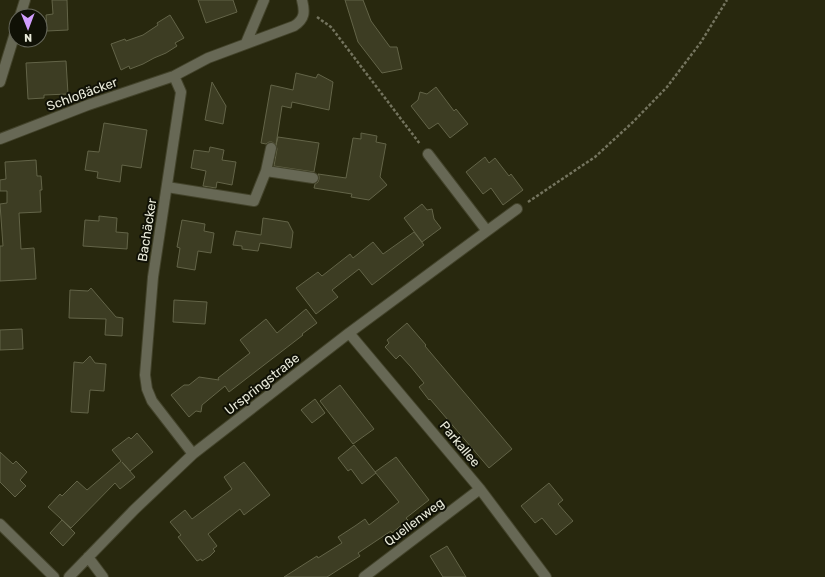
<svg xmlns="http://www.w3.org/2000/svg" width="825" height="577" viewBox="0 0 825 577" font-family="Rubik,sans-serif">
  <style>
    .building { fill: #3d3d23; stroke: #636448 }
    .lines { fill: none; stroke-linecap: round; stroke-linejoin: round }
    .lane-casing { stroke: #43432b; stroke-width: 12 }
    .street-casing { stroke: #43432b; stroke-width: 12 }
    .path { stroke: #74745e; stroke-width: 2.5; stroke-dasharray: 3 2; stroke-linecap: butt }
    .lane { stroke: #676855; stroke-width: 10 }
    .street { stroke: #676855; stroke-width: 10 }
    .labels { text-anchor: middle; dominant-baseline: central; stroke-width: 4; stroke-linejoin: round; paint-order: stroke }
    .street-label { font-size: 13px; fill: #eaebdb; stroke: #101106 }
  </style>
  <rect width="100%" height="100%" fill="#28280e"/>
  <path class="building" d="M52 0H67L68 30 47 31 46 15 53 14Z
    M198 0H233L237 12 206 23Z
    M345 0H363L371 21 390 47H397L402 69 382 73 358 42Z
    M170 15 184 38 175 43 177 46 166 53 154 58 143 64 130 69 129 66 121 70 111 44 125 39 126 41 143 35 158 25 157 23Z
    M66 61 68 94 44 95V98L28 99 26 63Z
    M296 73 316 78 318 74 333 82 329 110 292 102 291 108 282 106 276 145 272 142H269L266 144 261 143 271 85 293 90Z
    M212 82 226 106 223 124 205 120Z
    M436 87 454 111 456 109 468 124 450 138 438 123 429 129 411 106 418 100 420 92 427 94Z
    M104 123 147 130 141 168 122 165 120 182 97 178 98 172 85 170 88 151 99 152Z
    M361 133 377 136 376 142 386 144 380 177 387 185 369 200 351 197 352 194 314 188 315 184 318 182 319 179V176L318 174 346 178 353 138 361 139Z
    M278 137 319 143 314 172 274 166 277 149 276 145Z
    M210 147 224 150 222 160 236 162 232 185 217 182 216 188 203 186 206 171 191 168 194 150 209 152Z
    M485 157 489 163 495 158 509 176 511 174 523 190 503 205 491 188 483 194 466 172Z
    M36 160 37 176H41L42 190H40L41 212 19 213 21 249 34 248 36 279 0 281V246H3L0 204 7 203V191H0V180L6 179 5 162Z
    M422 204 427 210 432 209 434 219 441 228 422 242 404 218Z
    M99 216 117 218 116 232 128 233 127 249 83 246 85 220 99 221Z
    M263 218 288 222 293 232 291 248 260 243 258 251 242 249V246L233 245 236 231 261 235Z
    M182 220 205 224 204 231 214 233 211 253 198 251 195 270 177 267 180 248 177 247Z
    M414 232 424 245 372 285 359 269 332 290 338 297 316 314 296 288 318 272 322 276 350 254 353 258 373 242 383 254Z
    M91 288 116 317 123 318 122 336 105 335 106 319 69 318 70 290 88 291Z
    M174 300 207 302 205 324 173 322Z
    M306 309 317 323 302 334 303 335 229 392 225 386 202 405 201 412 196 411 189 417 171 395 184 385H189L199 377 219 380 218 378 250 353 240 340 266 319 277 333Z
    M407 323 426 345 425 346 512 449 489 468 430 399 429 400 419 387 424 383 411 367 400 355 396 359 385 347 389 343 387 340Z
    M22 329 23 349 0 350V330Z
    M90 356 95 363 106 364 104 391 90 390 88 413 71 412 74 362 83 363Z
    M340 385 374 429 353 444 320 401Z
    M315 399 325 413 312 423 301 410Z
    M137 433 153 452 130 471 122 462 135 477 120 489 115 483 71 528 48 507 60 494 62 496 77 481 87 490 121 461 112 450 129 437 131 439Z
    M354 445 376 473 362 484 351 469 348 471 338 458Z
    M0 452 13 464 16 461 27 472 20 480 26 486 15 497 0 482Z
    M396 457 429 500 406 518 408 520 392 533 391 531 358 553 360 556 327 577H284L317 556 318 558 342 543 338 537 355 526 365 519 369 525 399 502 375 472Z
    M244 462 270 495 244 515 240 509 208 534 217 546 213 549 215 551 210 556 202 561 201 559 197 561 178 537 181 535 170 522 185 510 192 519 232 489 224 477Z
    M549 483 563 500 558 504 573 521 556 535 542 518 535 523 521 506Z
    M62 520 75 533 63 546 50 533Z
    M447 546 466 577H443L430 556Z"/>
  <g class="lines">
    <g class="lane-casing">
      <path id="lane" d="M266 171 313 178
        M167 187 254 201 266 171 271 148"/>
    </g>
    <g class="street-casing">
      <path id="street" d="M20 16 25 0
        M246 43 264 0
        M174 76 181 92 153 277 145 375 147 389 152 401 193 454
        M0 82 16 30
        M0 139 88 105 174 76 208 58 294 26C305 19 305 12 302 0
        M428 154 487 231
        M349 333 480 489 546 577
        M0 524 54 577
        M88 557 103 577
        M69 577 134 510 193 454 349 333 487 231 517 209
        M364 577 480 489"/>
    </g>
    <path class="path" d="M317 17 331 27 420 144
      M528 202 595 157 633 122 667 87 701 42 727 0"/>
    <use href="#lane" class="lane"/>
    <use href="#street" class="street"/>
  </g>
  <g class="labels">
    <g class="street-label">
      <text transform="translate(82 94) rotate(-20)">Schloßäcker</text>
      <text transform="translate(147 230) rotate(-81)">Bachäcker</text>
      <text transform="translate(262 384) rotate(-38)">Urspringstraße</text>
      <text transform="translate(460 444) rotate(50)">Parkallee</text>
      <text transform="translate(414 522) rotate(-37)">Quellenweg</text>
    </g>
  </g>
  <g transform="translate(28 28) rotate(179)"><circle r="19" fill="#101106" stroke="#67685b"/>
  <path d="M0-3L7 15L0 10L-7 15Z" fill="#d19dfe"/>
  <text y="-6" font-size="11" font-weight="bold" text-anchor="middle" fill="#eaebdb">N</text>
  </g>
</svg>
